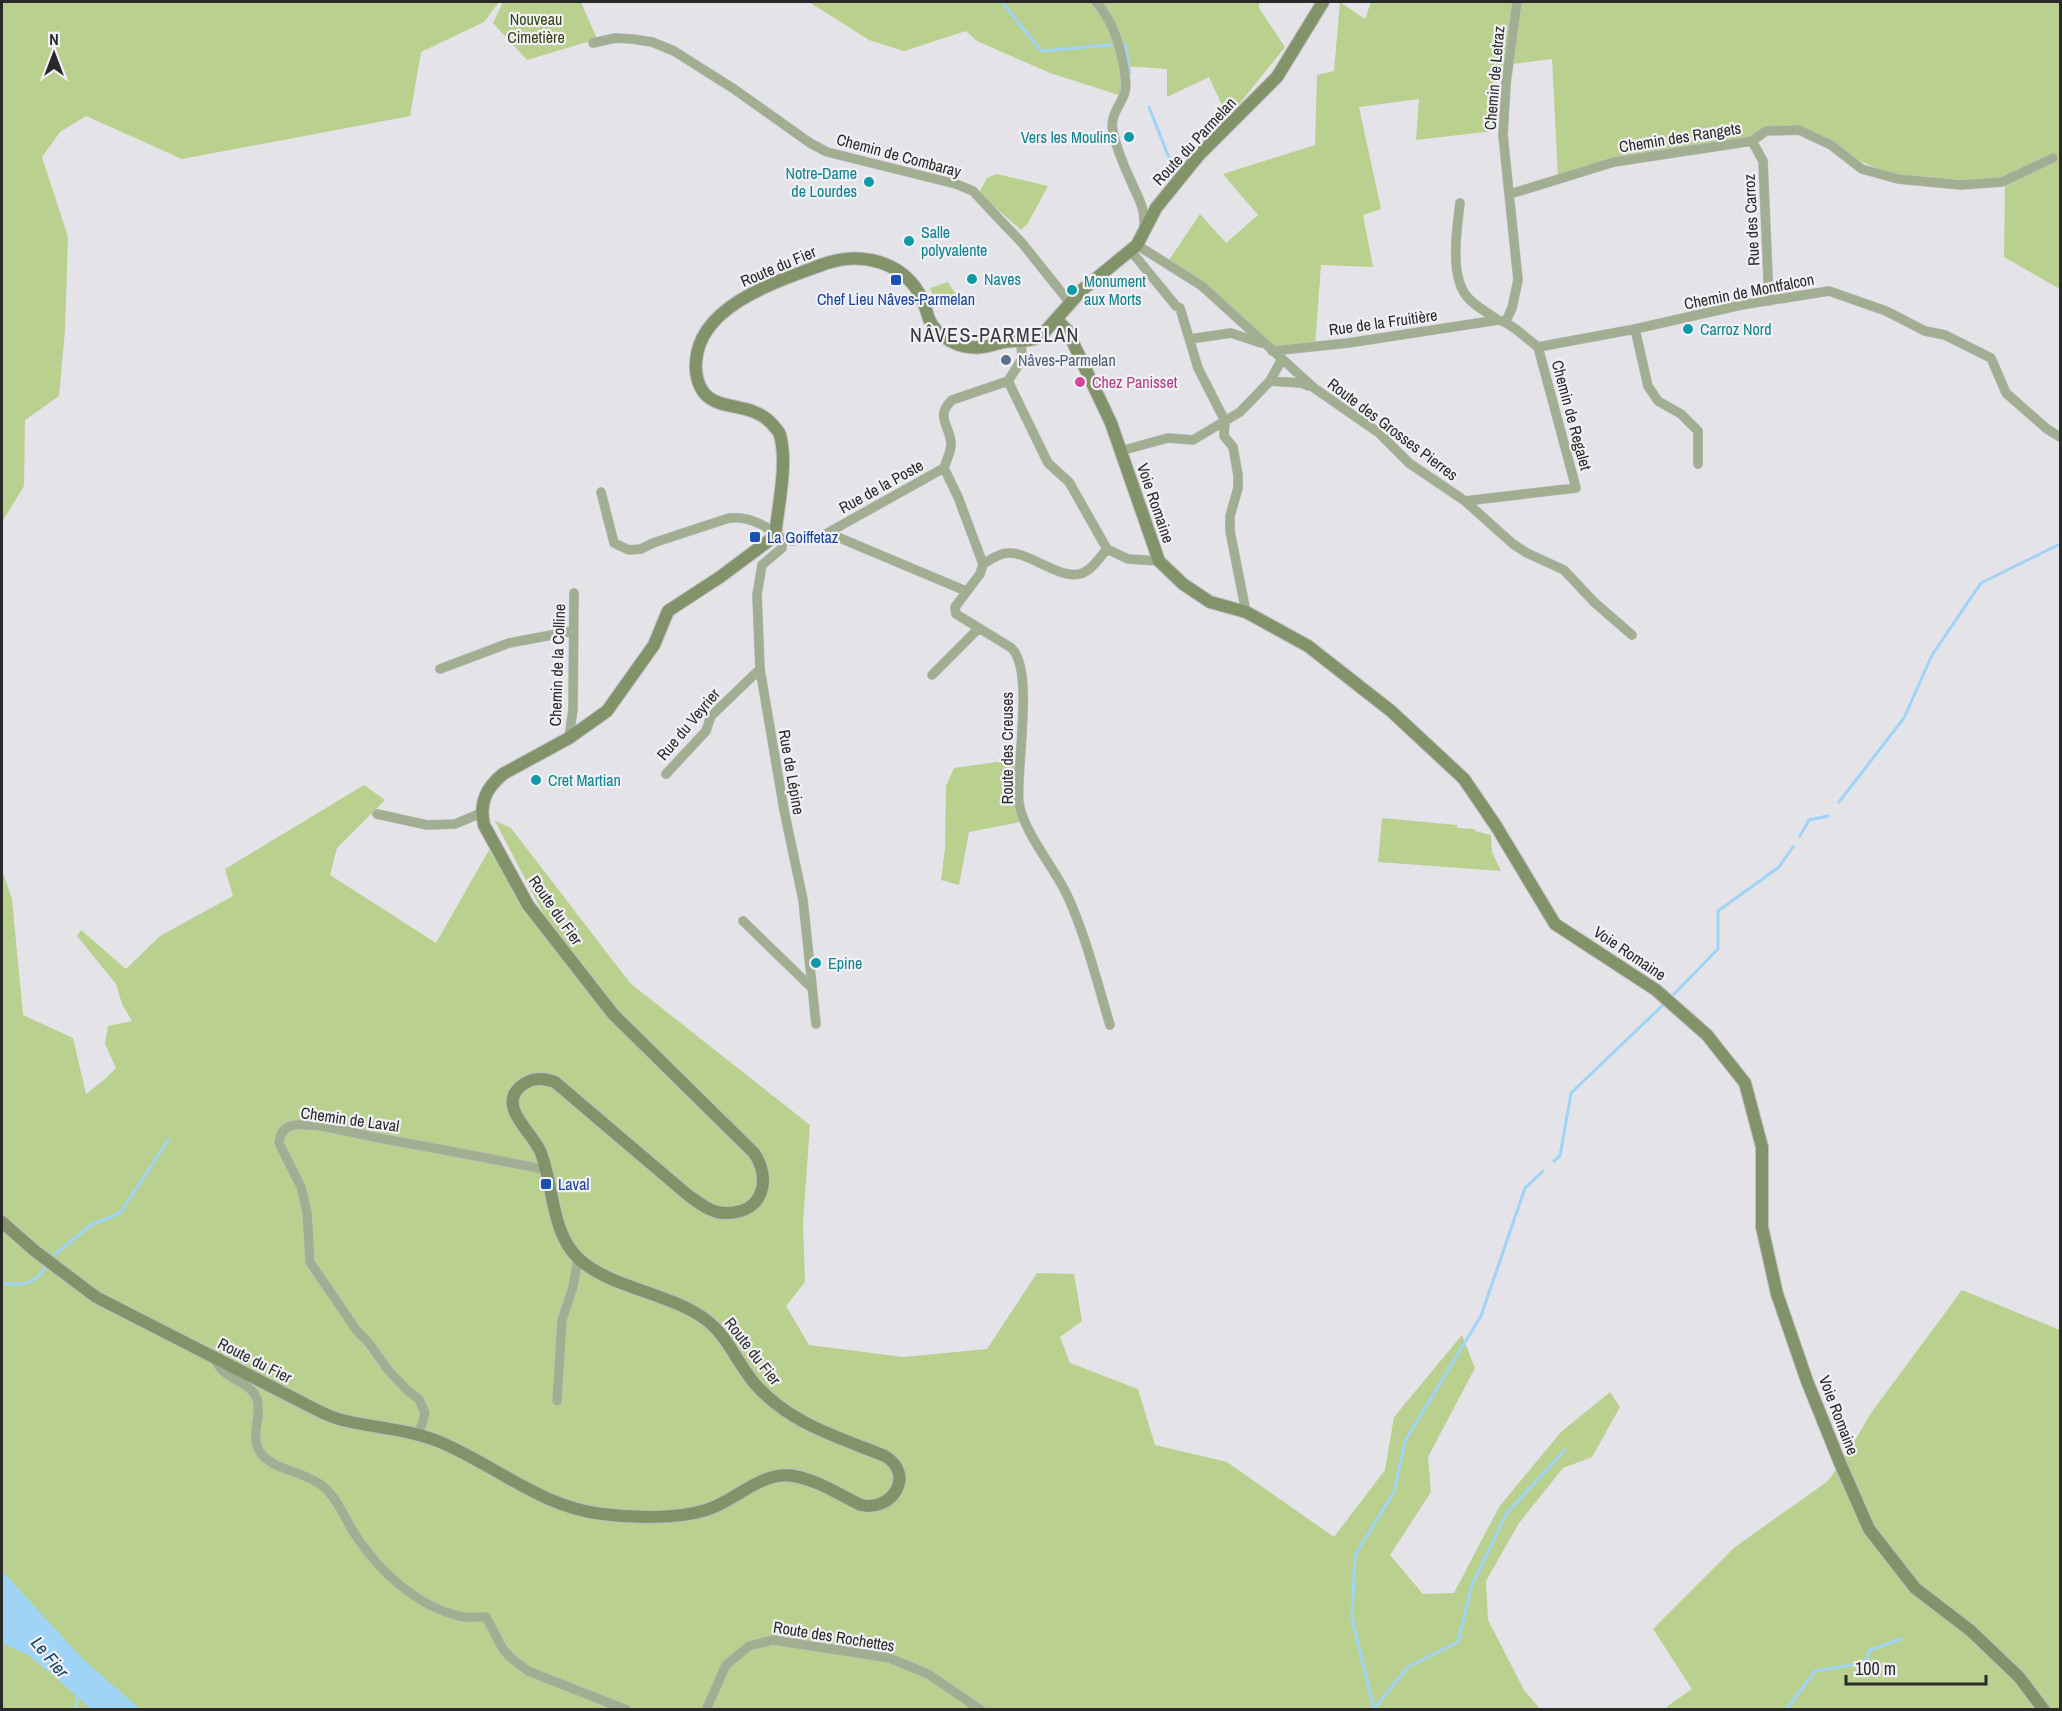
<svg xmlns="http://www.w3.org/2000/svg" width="2062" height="1711" viewBox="0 0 2062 1711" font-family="'Archivo Narrow',sans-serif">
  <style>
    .green { fill: #bad08f }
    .water { fill: #9fd4f6 }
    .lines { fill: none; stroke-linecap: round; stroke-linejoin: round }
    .stream { stroke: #9fd4f6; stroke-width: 3 }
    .street-casing { stroke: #bebec2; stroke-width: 10 }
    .secondary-casing { stroke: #bebec2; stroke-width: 14 }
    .street { stroke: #a2ae92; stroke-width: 9 }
    .secondary { stroke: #82936a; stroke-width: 12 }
    .culture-dot { fill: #0f9aa8; stroke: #f1f1f5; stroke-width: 2 }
    .transit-dot { fill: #1a4fb4; stroke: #f1f1f5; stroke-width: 2 }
    .service-dot { fill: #5c6f8a; stroke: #f1f1f5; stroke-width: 2 }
    .hotel-dot { fill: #d1479c; stroke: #f1f1f5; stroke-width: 2 }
    .labels { text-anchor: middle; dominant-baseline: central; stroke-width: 4.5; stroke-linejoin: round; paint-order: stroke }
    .park-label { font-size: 16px; fill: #364414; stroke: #f1f1f5 }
    .street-label { font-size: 16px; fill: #29292a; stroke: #f1f1f5 }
    .culture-label { font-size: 16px; fill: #0d838f; stroke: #f1f1f5; text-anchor: start }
    .transit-label { font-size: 16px; fill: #164399; stroke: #f1f1f5; text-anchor: start }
    .service-label { font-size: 16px; fill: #4e5e75; stroke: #f1f1f5; text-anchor: start }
    .hotel-label { font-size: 16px; fill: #b23c85; stroke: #f1f1f5; text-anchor: start }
    .water-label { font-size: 18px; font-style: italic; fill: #104662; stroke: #f1f1f5 }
    .quarter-label { font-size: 20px; letter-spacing: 1.5px; fill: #38383b; stroke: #f1f1f5 }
  </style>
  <rect width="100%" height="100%" fill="#e3e3e8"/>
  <path class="green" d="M2 2H499L484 22 421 52 410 116 182 159 86 116 60 132 42 157 68 237 65 330 59 396 25 420 24 486 2 522Z
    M503 2H581L597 39 527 60 493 23Z
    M809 2H1259V8L1285 47 1228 118 1209 77 1167 97V69L1124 66 1122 96 1050 73 977 41 966 31 904 51 869 40Z
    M1340 2 1365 19 1371 2H2060V289L2004 257 2005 182 1904 181 1794 130 1636 158 1558 178 1552 59 1496 66 1493 131 1416 140 1419 99 1359 107 1381 209 1363 215 1373 267 1321 265 1315 346H1272L1167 263 1200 214 1226 243 1258 215 1223 174 1315 145 1317 75 1334 71Z
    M997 174 1048 186 1028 223 1021 230 979 193 987 178Z
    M948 282 957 296 936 302 930 288Z
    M1004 761 1021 766 1019 803 1025 821 969 832 959 885 941 880 945 849 946 786 954 768Z
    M364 785 385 800 337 848 330 875 436 943 489 850 538 924 544 915 495 821 511 828 630 983 810 1125 803 1223 805 1282 786 1306 809 1345 903 1357 987 1349 1037 1273 1074 1274 1082 1321 1060 1337 1070 1363 1138 1389 1155 1445 1227 1462 1334 1537 1385 1470 1394 1417 1462 1335 1475 1368 1428 1457 1431 1492 1390 1555 1423 1594 1454 1593 1499 1507 1561 1432 1610 1392 1620 1407 1592 1457 1563 1468 1519 1523 1486 1581 1488 1620 1524 1690 1540 1709H2V870L12 899 23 1015 73 1038 86 1094 104 1080 116 1068 105 1044 108 1026 132 1021 122 1004 116 984 77 936 81 930 126 969 160 936 233 896 225 869Z
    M1382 818 1457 825V828L1475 829V831L1491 835 1492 852 1501 871 1378 862Z
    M1962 1290 2060 1330V1709H1666L1669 1705 1692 1689 1653 1629 1735 1547 1828 1481 1850 1449 1871 1413Z"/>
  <path class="water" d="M2 1571 84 1660 140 1709H91L54 1676 28 1655 2 1643Z"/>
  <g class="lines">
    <path class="stream" d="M1002 2 1041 51 1111 45
      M1125 44 1130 73
      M1149 107 1173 168
      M1839 802 1904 718 1932 655 1981 583 2060 544
      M1800 836 1809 820 1828 816
      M1674 994 1718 949V911L1779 867 1793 847
      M1554 1161 1560 1156 1571 1093 1662 1006
      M54 1255 91 1225 120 1213 169 1139
      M2 1283C21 1285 32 1287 45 1268
      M1374 1709 1408 1667 1458 1642 1472 1585 1506 1514 1565 1450
      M76 1710 77 1693
      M1374 1710 1352 1618 1355 1555 1394 1492 1405 1441 1481 1316 1525 1188 1543 1171
      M1786 1710 1815 1671 1864 1663 1870 1650 1901 1639"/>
    <g class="street-casing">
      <path id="street" d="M1096 2C1113 21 1120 44 1124 69 1125 77 1127 84 1125 92 1121 105 1109 116 1113 131 1116 147 1123 164 1130 179 1137 196 1146 208 1144 227
        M593 43 615 38 632 39 652 42 674 51 734 89 810 143 827 152 956 184 973 191 1001 221 1022 243 1070 303
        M1752 141 1763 161 1769 301
        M1510 194 1614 162 1752 141 1766 131 1799 130 1831 145 1862 169 1898 179 1961 185 2002 182 2053 158
        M1460 203C1457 228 1450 272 1465 294 1472 305 1487 312 1498 320
        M1137 245 1202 286 1314 388 1379 433 1409 463 1465 501 1513 544 1527 553 1564 570 1594 602 1632 635
        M1131 251 1176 306 1180 308 1198 368 1225 421 1224 436 1233 447 1238 475V488L1230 516V531L1246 612
        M1506 321 1512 308 1518 280 1503 135 1506 83 1517 2
        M1635 329 1648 386 1658 401 1681 414 1698 431V464
        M1190 339 1231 333 1261 343
        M1538 347 1635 329 1741 305 1829 291 1886 311 1925 331 1945 335 1991 358 2006 393 2047 429 2060 437
        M1272 351 1348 343 1498 320C1509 321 1527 339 1538 347
        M1008 381 1048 463 1069 482 1107 549 1128 559 1159 561
        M1008 381 1022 359 1021 341
        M1270 381 1301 383 1309 386
        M1120 451 1168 438 1193 440 1240 412 1270 381 1282 359
        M944 468 958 497 983 564 980 574 955 607 956 614 1010 647C1036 666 1015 771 1019 803 1023 831 1055 869 1067 895 1086 936 1097 982 1110 1025
        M601 492 614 543 629 550 641 549 653 543 729 518C748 516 773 526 782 544V548L762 565 757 595 760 669 784 810 803 900 816 1024
        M1465 501 1576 488 1538 347
        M828 533 966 591
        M776 536 792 541 822 536 944 468C946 461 951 452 951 445 951 426 934 417 952 400L1008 381
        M983 564C990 560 999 553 1008 553 1033 552 1066 587 1088 570 1095 565 1101 556 1107 549
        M440 669 509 643 573 631
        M932 675 978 629
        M569 738 573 709 574 593
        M666 774 706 731 711 716 760 669
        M377 814 427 825 455 824 481 813
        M743 921 811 987
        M214 1359C217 1362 219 1367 222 1370 232 1381 252 1384 257 1399 263 1418 247 1438 263 1456 278 1471 306 1472 324 1487 338 1499 346 1521 356 1536 379 1571 417 1606 459 1616 468 1619 477 1616 486 1617L503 1649 510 1657 528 1671 627 1710
        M557 1401 562 1320 573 1287 578 1258
        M419 1434 425 1413 419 1399 408 1391 388 1370 369 1343 357 1331 310 1262 307 1212 301 1187 279 1143C280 1132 286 1126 296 1125 317 1123 352 1133 374 1137 432 1148 489 1158 547 1170
        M706 1710 726 1665 749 1646 773 1640 889 1658 928 1674 981 1710"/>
    </g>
    <g class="secondary-casing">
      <path id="secondary" d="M1057 320 1067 330 1111 423 1159 561 1183 584 1210 602 1246 612 1308 646 1391 711 1464 779 1496 826 1555 924 1656 990 1707 1035 1745 1083 1762 1147V1227L1777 1294 1807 1381 1840 1463 1869 1529 1915 1588 1971 1631 2019 1677 2044 1710
        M2 1222 35 1251 96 1297 317 1410C325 1414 334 1418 342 1420 375 1428 408 1429 440 1442 495 1465 541 1507 602 1514 632 1518 677 1519 706 1510 735 1502 761 1470 794 1476 817 1480 840 1495 861 1505 892 1512 916 1475 885 1456 838 1437 790 1424 755 1384 737 1363 726 1332 702 1317 665 1292 609 1287 579 1259 551 1233 554 1187 541 1153 534 1133 496 1107 521 1086 532 1077 543 1078 555 1082L689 1196C701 1204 712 1214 727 1213 763 1213 772 1179 754 1153L613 1014 528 905 484 825C479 803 486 788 503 774L569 738 607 711 654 645 668 611 720 577 775 536C778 506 788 464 780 435 779 431 775 428 773 425 753 402 724 411 707 396 698 388 695 373 696 362 699 304 781 280 827 263 861 252 900 261 919 293 924 301 926 310 929 319 937 338 961 350 982 347 989 347 997 343 1004 342 1017 339 1028 343 1040 337L1082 290 1137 245 1156 208 1199 155 1277 77 1323 2"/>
    </g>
    <use href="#street" class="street"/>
    <use href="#secondary" class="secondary"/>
  </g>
  <g class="culture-dot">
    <circle cx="1129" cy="137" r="6"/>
    <circle cx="869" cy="182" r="6"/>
    <circle cx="909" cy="241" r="6"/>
    <circle cx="972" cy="279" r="6"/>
    <circle cx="1072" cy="290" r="6"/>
    <circle cx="1688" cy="329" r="6"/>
    <circle cx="536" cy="780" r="6"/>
    <circle cx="816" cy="963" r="6"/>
  </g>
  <g class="transit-dot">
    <rect x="890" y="274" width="12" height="12" rx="3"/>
    <rect x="749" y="531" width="12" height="12" rx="3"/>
    <rect x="540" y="1178" width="12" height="12" rx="3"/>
  </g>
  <circle class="service-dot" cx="1006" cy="360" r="6"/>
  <circle class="hotel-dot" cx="1080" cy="382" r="6"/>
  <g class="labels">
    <g class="park-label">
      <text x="536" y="19">Nouveau<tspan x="536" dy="18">Cimetière</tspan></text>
    </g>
    <g class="street-label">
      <text transform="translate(1494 78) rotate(-85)">Chemin de Letraz</text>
      <text transform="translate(1680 137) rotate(-9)">Chemin des Rangets</text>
      <text transform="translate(1194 141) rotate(-47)">Route du Parmelan</text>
      <text transform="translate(899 155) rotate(15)">Chemin de Combaray</text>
      <text transform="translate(1751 220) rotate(-93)">Rue des Carroz</text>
      <text transform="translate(778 266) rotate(-23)">Route du Fier</text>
      <text transform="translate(1749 291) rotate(-11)">Chemin de Montfalcon</text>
      <text transform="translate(1383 322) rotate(-8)">Rue de la Fruitière</text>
      <text transform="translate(1572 415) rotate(75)">Chemin de Regalet</text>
      <text transform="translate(1393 429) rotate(37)">Route des Grosses Pierres</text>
      <text transform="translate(881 486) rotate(-29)">Rue de la Poste</text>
      <text transform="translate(1156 503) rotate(71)">Voie Romaine</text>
      <text transform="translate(557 665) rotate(-88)">Chemin de la Colline</text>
      <text transform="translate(688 724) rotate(-50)">Rue du Veyrier</text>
      <text transform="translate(1007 748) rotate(-90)">Route des Creuses</text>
      <text transform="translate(792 772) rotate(80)">Rue de Lépine</text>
      <text transform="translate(556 910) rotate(55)">Route du Fier</text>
      <text transform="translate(1630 953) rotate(34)">Voie Romaine</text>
      <text transform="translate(350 1119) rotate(8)">Chemin de Laval</text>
      <text transform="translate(753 1351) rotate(52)">Route du Fier</text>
      <text transform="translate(255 1360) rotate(27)">Route du Fier</text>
      <text transform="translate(1839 1415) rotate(69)">Voie Romaine</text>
      <text transform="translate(834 1636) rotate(9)">Route des Rochettes</text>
    </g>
    <g class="culture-label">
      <text x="1117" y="137" text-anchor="end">Vers les Moulins</text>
      <text x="857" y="173" text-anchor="end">Notre-Dame<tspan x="857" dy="18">de Lourdes</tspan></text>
      <text x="921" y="232">Salle<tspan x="921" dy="18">polyvalente</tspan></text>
      <text x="984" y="279">Naves</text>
      <text x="1084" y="281">Monument<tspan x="1084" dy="18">aux Morts</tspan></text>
      <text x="1700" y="329">Carroz Nord</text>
      <text x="548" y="780">Cret Martian</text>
      <text x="828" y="963">Epine</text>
    </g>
    <g class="transit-label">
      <text x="896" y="299" text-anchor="middle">Chef Lieu Nâves-Parmelan</text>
      <text x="767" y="537">La Goiffetaz</text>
      <text x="558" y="1184">Laval</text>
    </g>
    <g class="service-label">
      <text x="1018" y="360">Nâves-Parmelan</text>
    </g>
    <g class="hotel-label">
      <text x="1092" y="382">Chez Panisset</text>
    </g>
    <g class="water-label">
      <text transform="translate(50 1657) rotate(50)">Le Fier</text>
    </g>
    <g class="quarter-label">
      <text x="995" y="334">NÂVES-PARMELAN</text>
    </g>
  </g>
  <rect width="2062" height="1711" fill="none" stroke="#29292a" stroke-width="6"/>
  <g transform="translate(54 54)" stroke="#f1f1f5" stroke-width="4.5" paint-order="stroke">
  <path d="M0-4.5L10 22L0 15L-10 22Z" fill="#29292a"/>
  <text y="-9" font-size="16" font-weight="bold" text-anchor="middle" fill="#29292a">N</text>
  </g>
  <path d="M1846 1675v9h140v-9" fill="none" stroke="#29292a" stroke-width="3"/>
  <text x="1855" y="1675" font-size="18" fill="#29292a" stroke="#f1f1f5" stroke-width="4.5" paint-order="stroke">100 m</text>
</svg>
